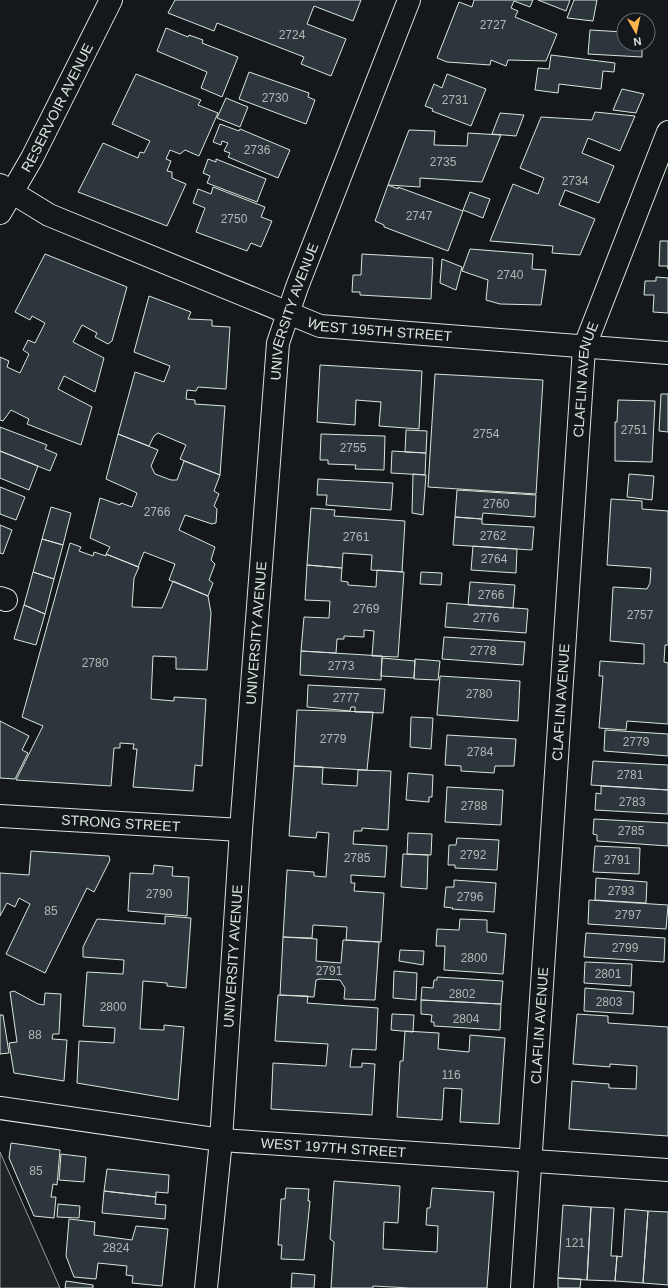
<svg xmlns="http://www.w3.org/2000/svg" width="668" height="1288" viewBox="0 0 668 1288" font-family="Arial,sans-serif">
  <style>
    .green { fill: #202428; stroke: #939e99 }
    .building { fill: #2c363c; stroke: #d8e6dc }
    .lines { fill: none; stroke-linecap: round; stroke-linejoin: round }
    .minor-casing { stroke: #d8e6dc; stroke-width: 24 }
    .minor { stroke: #14181c; stroke-width: 22 }
    .labels { text-anchor: middle; dominant-baseline: central; stroke-width: 3; stroke-linejoin: round; paint-order: stroke }
    .number-label { font-size: 12px; fill: #adbab4 }
    .street-label { font-size: 14px; fill: #d8e6dc; stroke: #14181c }
  </style>
  <rect width="100%" height="100%" fill="#14181c"/>
  <path class="green" d="M0 1152 60 1288H0Z"/>
  <path class="building" d="M175 0H361L353 21 314 6 307 24 346 39 331 76 301 64 304 57 217 23 214 31 168 13Z
    M474 0H533L530 7 514 1 511 8 518 11 515 17 557 34 546 61 508 60 506 66 491 60 490 65 447 62 437 58 459 2 472 7Z
    M538 0H570L566 11Z
    M574 0H597L593 21 567 18Z
    M166 28 188 37 189 35 203 40 202 43 238 57 222 97 201 88 207 72 157 51Z
    M590 30 624 32V44H642V57L588 54Z
    M551 55 615 63 614 72 603 71 601 89 559 84 558 93 535 90 538 68 549 69Z
    M249 72 309 93 308 97 315 100 306 124 239 99Z
    M136 74 201 100 198 105 218 113 199 156 185 150 180 154 170 150 166 159 171 161 167 171 172 172V178L186 184 167 226 78 192 103 143 138 158 140 152 144 153 150 141 112 124Z
    M447 74 486 89 471 126 432 111 433 109 425 106 434 84 442 88Z
    M622 89 644 94 636 113 613 110Z
    M226 98 248 107 240 127 217 118Z
    M595 112 635 116 620 151 588 138 582 153 614 166 599 203 565 190 559 205 595 219 580 255 552 253 553 246 490 241 513 184 538 194 544 178 520 168 541 117 592 120Z
    M500 113 524 115 516 136 492 134Z
    M220 124 239 131 240 129 290 150 278 178 228 157 230 153 224 151 228 143 222 141 221 145 213 142Z
    M409 130 435 131 434 145 467 146 468 133 501 135 482 182 420 178V187L388 185Z
    M208 159 216 162V159L266 179 257 202 207 183 210 176 203 173Z
    M388 185 398 189V187L463 211 448 251 384 227V225L375 221Z
    M213 187 265 207 261 217 272 221 261 247 251 243 247 251 196 232 205 208 193 203 198 189 211 194Z
    M470 192 490 199 483 218 463 210Z
    M660 241H668V269V266H659Z
    M470 249 533 254 532 269 546 270 541 305 500 304 486 300 488 280 462 271Z
    M45 254 127 287 112 341 108 344 95 337 97 333 82 325 73 342 104 358 95 392 64 376 58 389 92 407 81 445 27 424 29 419 11 410 3 421 0 420V357L9 361 7 367 20 373 29 354 23 350 28 340 35 343 45 323 32 316 30 320 15 312Z
    M362 254 433 258 431 299 360 295V292H352L353 275H361Z
    M442 259 462 267 456 290 440 283Z
    M656 277 668 278V313L653 312 654 295H644L645 281H656Z
    M149 296 191 312 188 319 212 320V326L230 327 226 389 198 387 196 391 187 390 186 399 195 400V404L225 406 220 475 180 459 186 445 158 433 154 436 149 446 118 434 135 372 164 382 170 366 134 352Z
    M320 365 422 371 419 429 379 426 381 402 356 400 355 425 317 422Z
    M435 374 543 380 536 494 428 487Z
    M661 394H668V432L659 431Z
    M618 400 655 401 652 462 615 461V422H617Z
    M0 427 47 445 45 449 57 454 50 471 0 451Z
    M406 430 427 431 426 453 405 452Z
    M118 434 158 450 151 466 155 474 171 480H177L184 461 220 475 214 491 219 494 214 506 217 509 216 523 212 524 185 515 179 530 215 547 211 560 215 564 209 580 213 583 208 596 169 580 175 564 144 552 138 567 106 554 110 547 90 538 100 498 120 505 121 503 132 507 137 493 106 479Z
    M321 434 385 436 384 470 355 469 356 465 328 464V460H320Z
    M0 451 38 466 29 490 0 478Z
    M392 451 426 453 425 475 391 473Z
    M413 474 426 475 423 515 412 513Z
    M629 474 654 476 652 500 627 497Z
    M318 479 393 483 391 510 326 505 327 495H317Z
    M0 487 25 497 16 520 0 514Z
    M457 490 536 495 535 517 483 513 482 519 455 517Z
    M611 499 642 501V509L668 511V645H665L664 662 668 663V724L627 721 626 730 599 728 603 676H599L600 661 644 664V644L610 641 613 587 647 589 650 583 651 568 607 565Z
    M51 507 71 513 63 545 42 539Z
    M311 508 335 510 334 516 405 521 402 572 371 570 372 555 343 553 342 568 307 565Z
    M455 517 482 519V524L534 527 532 550 453 545Z
    M0 525 12 530 3 554 0 553Z
    M42 539 63 545 54 579 33 572Z
    M70 543 81 547 79 551 93 556 94 552 106 556V554L139 567 134 578 132 607 162 608 173 581 208 596 211 613 207 670 176 669V657L153 656 151 699 174 701V697L206 699 202 766 195 765 193 791 133 787 137 749H133L134 744 120 743V748H114L111 786 16 780 43 726 22 717Z
    M473 546 517 549 516 573 471 570Z
    M307 565 342 568 341 581 348 582V585L376 587 377 570 404 572 398 657 372 656 374 631 364 630V637L344 636V639H337L336 653 301 651 304 617 329 618 330 601 305 600Z
    M33 572 54 579 45 614 24 605Z
    M421 572 442 573 441 585 420 584Z
    M470 582 515 585 513 608 468 605Z
    M447 603 528 609 526 633 445 627Z
    M24 605 45 614 36 645 14 639Z
    M444 637 525 642 523 665 442 659Z
    M301 651 382 656 381 680 300 675Z
    M382 658 415 661 414 678 381 676Z
    M415 659 440 661 438 680 414 679Z
    M440 676 520 681 518 721 437 715Z
    M308 685 385 689 383 713 355 712V707H351L350 711 307 707Z
    M297 710 373 712 367 770 294 766Z
    M411 717 433 718 431 749 410 747Z
    M0 721 29 736 22 750 28 753 15 779 0 778Z
    M605 730 668 734V756L604 751Z
    M447 735 516 739 514 766H495L494 773 461 771V766L445 765Z
    M593 761 668 765V790L591 785Z
    M294 766 323 767 322 784 357 786 358 770 391 771 388 830 362 828V831H354L353 844 387 846 385 877 351 875V883H355L354 891 384 893 381 942 346 940 347 927 313 925 312 938 283 937 287 870 314 872V876L326 877 329 833 317 832 316 838 289 836Z
    M408 773 433 775 432 797H429V802L406 800Z
    M601 786 668 790V814L595 810 596 793 601 794Z
    M447 787 503 790 501 825 445 822Z
    M594 819 668 823V846L597 841V835L593 834Z
    M408 833 432 834 431 855 407 854Z
    M457 838 499 840 497 870 455 868V865H448L449 845H456Z
    M595 846 640 848 639 874 593 872Z
    M31 851 109 856 110 860 94 892 87 888 45 973 6 954 30 904 19 898 15 907 7 903 0 916V873L29 875Z
    M403 854 428 855 427 889 401 887Z
    M154 865 173 867 172 876 189 877 187 916 128 911 130 873 153 874Z
    M596 878 647 882 646 903 595 900Z
    M454 880 496 883 494 912 452 909 453 908 444 907 446 887H454Z
    M589 900 668 905 666 929 588 924Z
    M165 916 191 918 186 988 167 986V983L143 981 140 1029 164 1030V1025L184 1027 178 1100 77 1083 79 1041 114 1043 115 1028 83 1026 87 972 123 974 124 960 83 957V947L97 919 165 924Z
    M460 919 487 920V932L506 934 503 974 444 970 445 946H436L437 929 459 930Z
    M586 933 665 938 664 962 584 957Z
    M283 937 317 939 316 961 341 963 343 940 379 942 375 1000 344 999 345 988 340 980 320 979 316 980 314 997 280 995Z
    M400 950 424 951 423 965 399 961Z
    M585 962 632 964 631 986 584 983Z
    M394 971 417 973 416 1000 393 998Z
    M437 977 503 981 501 1004 421 1000 422 987 433 988 434 980H437Z
    M585 988 634 992 633 1014 584 1011Z
    M14 991 38 1004 44 1005 45 993 61 994 59 1034H53L52 1039 67 1040 64 1081 14 1073 9 1043 17 1042 10 992Z
    M278 995 308 996 307 1003 378 1008 376 1050 352 1049 350 1067H362V1063L375 1064 372 1115 271 1109 273 1063 326 1066 328 1044 275 1041Z
    M421 1000 501 1004 500 1030 434 1026V1022H431L432 1015 421 1014Z
    M392 1014 414 1015 413 1032 391 1030Z
    M577 1014 608 1016V1023L668 1027V1136L569 1129 572 1081 609 1084V1088L636 1089 637 1066 610 1064V1067L573 1064Z
    M0 1015H3L9 1053 0 1054Z
    M405 1031 439 1033 438 1049 469 1052 470 1035 505 1038 499 1124 460 1122 462 1089 444 1088 442 1120 397 1117 400 1061H403Z
    M11 1143 60 1150 57 1185 53 1184 51 1197H56L54 1218 34 1216 9 1158Z
    M61 1154 86 1157 84 1182 59 1180Z
    M107 1169 169 1175 168 1193 156 1192V1197L104 1191Z
    M334 1181 400 1186 398 1223 384 1222 383 1249 437 1252 438 1226 426 1225 427 1208H430L432 1188 494 1192 487 1288H410L373 1286V1288H331L334 1242 330 1239Z
    M286 1188 309 1189 308 1201H310L304 1260 281 1259 282 1245H278L279 1232 281 1199H285Z
    M104 1191 156 1197 155 1204 166 1205 165 1219 102 1213Z
    M58 1204 80 1206 79 1218 57 1217Z
    M563 1205 591 1207 587 1280 558 1278Z
    M591 1207 614 1208 611 1256H617L615 1281 587 1280Z
    M625 1209 648 1211 643 1283 615 1281 617 1256 622 1257Z
    M648 1211 668 1212V1285L643 1283Z
    M69 1219 95 1222 94 1235 132 1240 136 1226 168 1229 162 1286 132 1283 133 1276 126 1275 127 1266 98 1263 96 1279 74 1277 66 1256Z
    M292 1273 315 1275 314 1288H291Z
    M558 1278 581 1279 580 1288H558Z
    M66 1281 93 1285V1288H65Z"/>
  <g class="lines">
    <g class="minor-casing">
      <g id="minor">
        <path id="s1" d="M0 185 49 215 320 326 668 353"/>
        <path id="s2" d="M0 213 32 158 111 0"/>
        <path d="M0 598 6 600"/>
        <path id="s3" d="M0 816 241 830"/>
        <path id="s4" d="M0 1108 221 1140 668 1170"/>
        <path id="s5" d="M206 1288 221 1140 241 830 278 343 297 287 409 0"/>
        <path id="s6" d="M522 1288 584 348 668 132"/>
      </g>
    </g>
    <use href="#minor" class="minor"/>
  </g>
  <g class="labels">
    <g class="number-label">
      <text x="493" y="25">2727</text>
      <text x="292" y="35">2724</text>
      <text x="275" y="98">2730</text>
      <text x="455" y="100">2731</text>
      <text x="257" y="150">2736</text>
      <text x="443" y="162">2735</text>
      <text x="575" y="181">2734</text>
      <text x="419" y="216">2747</text>
      <text x="234" y="219">2750</text>
      <text x="510" y="275">2740</text>
      <text x="634" y="430">2751</text>
      <text x="486" y="434">2754</text>
      <text x="353" y="448">2755</text>
      <text x="496" y="504">2760</text>
      <text x="157" y="512">2766</text>
      <text x="493" y="536">2762</text>
      <text x="356" y="537">2761</text>
      <text x="494" y="559">2764</text>
      <text x="491" y="595">2766</text>
      <text x="366" y="609">2769</text>
      <text x="640" y="615">2757</text>
      <text x="486" y="618">2776</text>
      <text x="483" y="651">2778</text>
      <text x="95" y="663">2780</text>
      <text x="341" y="666">2773</text>
      <text x="479" y="694">2780</text>
      <text x="346" y="698">2777</text>
      <text x="333" y="739">2779</text>
      <text x="636" y="742">2779</text>
      <text x="480" y="752">2784</text>
      <text x="630" y="775">2781</text>
      <text x="632" y="802">2783</text>
      <text x="474" y="806">2788</text>
      <text x="631" y="831">2785</text>
      <text x="473" y="855">2792</text>
      <text x="357" y="858">2785</text>
      <text x="617" y="860">2791</text>
      <text x="621" y="891">2793</text>
      <text x="159" y="894">2790</text>
      <text x="470" y="897">2796</text>
      <text x="51" y="911">85</text>
      <text x="628" y="915">2797</text>
      <text x="625" y="948">2799</text>
      <text x="474" y="958">2800</text>
      <text x="329" y="971">2791</text>
      <text x="608" y="974">2801</text>
      <text x="462" y="994">2802</text>
      <text x="609" y="1002">2803</text>
      <text x="113" y="1007">2800</text>
      <text x="466" y="1019">2804</text>
      <text x="35" y="1035">88</text>
      <text x="451" y="1075">116</text>
      <text x="36" y="1171">85</text>
      <text x="575" y="1243">121</text>
      <text x="116" y="1248">2824</text>
    </g>
    <g class="street-label">
      <text stroke="none"><textPath href="#s2" startOffset="120">RESERVOIR AVENUE</textPath></text>
      <text stroke="none"><textPath href="#s5" startOffset="982">UNIVERSITY AVENUE</textPath></text>
      <text stroke="none"><textPath href="#s1" startOffset="410">WEST 195TH STREET</textPath></text>
      <text stroke="none"><textPath href="#s6" startOffset="911">CLAFLIN AVENUE</textPath></text>
      <text stroke="none"><textPath href="#s5" startOffset="657">UNIVERSITY AVENUE</textPath></text>
      <text stroke="none"><textPath href="#s6" startOffset="587">CLAFLIN AVENUE</textPath></text>
      <text stroke="none"><textPath href="#s3" startOffset="121">STRONG STREET</textPath></text>
      <text stroke="none"><textPath href="#s5" startOffset="333">UNIVERSITY AVENUE</textPath></text>
      <text stroke="none"><textPath href="#s6" startOffset="263">CLAFLIN AVENUE</textPath></text>
      <text stroke="none"><textPath href="#s4" startOffset="336">WEST 197TH STREET</textPath></text>
    </g>
  </g>
  <g transform="translate(636 32) rotate(171)"><circle r="19" fill="#14181c" stroke="#626a69"/>
  <path d="M0-3L7 15L0 10L-7 15Z" fill="#ffb74d"/>
  <text y="-6" font-size="11" font-weight="bold" text-anchor="middle" fill="#d8e6dc">N</text>
  </g>
</svg>
